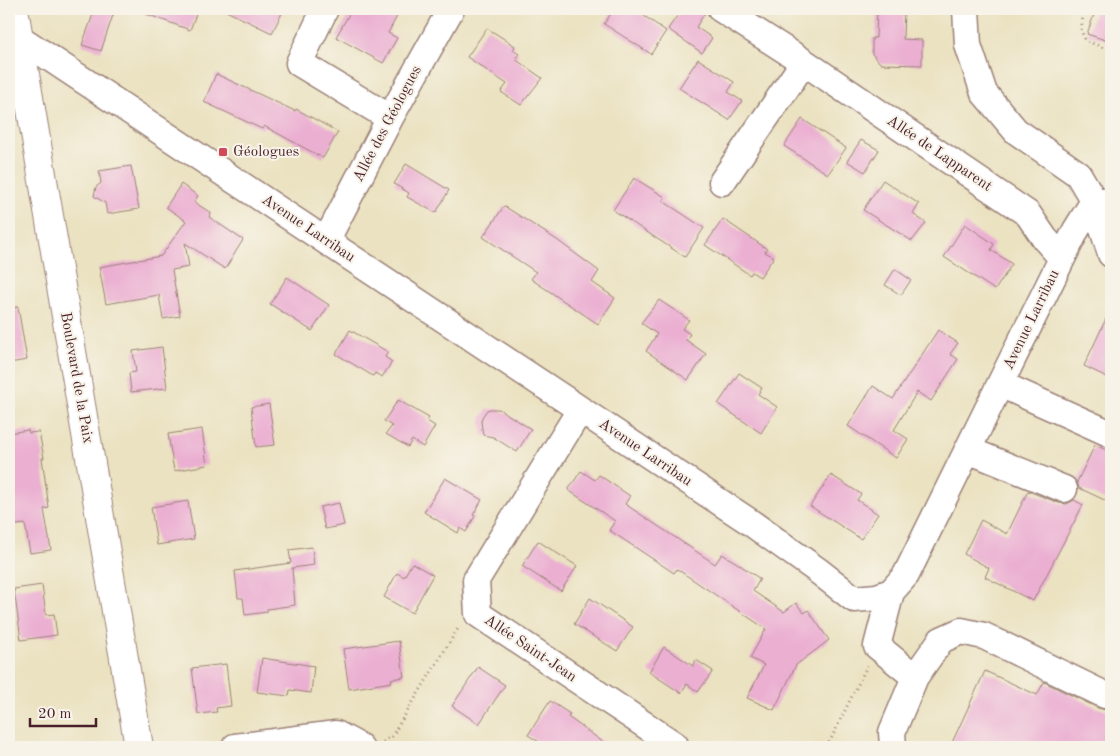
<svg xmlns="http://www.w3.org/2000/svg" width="1120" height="756" viewBox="0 0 1120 756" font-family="'Old Standard TT',serif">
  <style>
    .building { fill: #ebafd2 }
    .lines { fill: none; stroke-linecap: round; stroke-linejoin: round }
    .minor-casing { stroke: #9a8076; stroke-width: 29 }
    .major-casing { stroke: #9a8076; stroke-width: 30 }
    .path { stroke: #9a8076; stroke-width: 3; stroke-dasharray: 1 4; stroke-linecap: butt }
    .minor { stroke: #fff; stroke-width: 26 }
    .major { stroke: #fff; stroke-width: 28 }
    .poi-dot { fill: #d1495b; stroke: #f7f3e8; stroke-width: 2 }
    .labels { text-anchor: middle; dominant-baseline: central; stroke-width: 4; stroke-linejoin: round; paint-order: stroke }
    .street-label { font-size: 15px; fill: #4a1f2b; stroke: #f7f3e8 }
    .poi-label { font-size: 15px; fill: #4a1f2b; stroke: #f7f3e8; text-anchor: start }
  </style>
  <rect width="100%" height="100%" fill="#f7f3e8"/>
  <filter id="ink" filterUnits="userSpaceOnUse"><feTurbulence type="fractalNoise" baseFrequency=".02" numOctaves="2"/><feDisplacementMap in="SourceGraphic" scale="10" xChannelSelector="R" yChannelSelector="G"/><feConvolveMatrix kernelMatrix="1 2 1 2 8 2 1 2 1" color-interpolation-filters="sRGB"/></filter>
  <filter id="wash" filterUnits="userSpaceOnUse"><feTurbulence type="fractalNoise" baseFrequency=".0096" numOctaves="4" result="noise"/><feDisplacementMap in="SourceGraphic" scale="20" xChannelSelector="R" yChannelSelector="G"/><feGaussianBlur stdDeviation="1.12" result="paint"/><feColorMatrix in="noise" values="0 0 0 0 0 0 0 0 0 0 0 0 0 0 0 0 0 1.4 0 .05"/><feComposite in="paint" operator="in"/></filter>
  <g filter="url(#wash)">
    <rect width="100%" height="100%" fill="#ebe2c1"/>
    <g id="blocks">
      <path class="building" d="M95 9H115L101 51 82 45Z
        M138 9H198L190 30 138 11Z
        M222 9H284L272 33Z
        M352 9H401L388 33 397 38 383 63 336 37Z
        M614 9H634L666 31 651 54 604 24Z
        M682 9H706V11L696 27 712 38 702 53 668 29Z
        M877 9H904L903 39 922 40V65L881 64 872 54V38H876Z
        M1096 9H1111V42L1087 34Z
        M487 28 515 46 513 50 519 54 515 59 542 78 521 105 501 92 507 84 467 57Z
        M698 59 734 82 728 92 742 101 729 120 679 88Z
        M216 74 295 111 296 109 338 132 323 158 264 126 262 129 204 102Z
        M802 119 846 148 828 174 784 146Z
        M861 140 879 150 865 172 847 161Z
        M406 164 449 190 436 213 407 197 409 193 394 184Z
        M131 166 139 209 107 214 105 203 94 196 96 187 101 183 99 171Z
        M634 178 665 197 663 201 704 228 685 257 613 210Z
        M883 180 919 204 913 214 926 223 912 241 863 210Z
        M181 184 198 196 194 202 211 213 209 217 243 240 225 269 185 243 189 267 172 270 180 316 163 319 159 295 106 304 99 267 161 256 186 221 166 207Z
        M504 206 557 240 599 271 592 282 615 298 598 324 531 279 536 272 483 237Z
        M723 219 767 249 765 252 774 257 760 277 752 272 750 275 705 245Z
        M965 224 994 244 991 250 1012 264 995 290 944 257Z
        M895 269 911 280 901 295 885 285Z
        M287 277 329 305 312 331 270 304Z
        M659 300 689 320 682 329 690 334 686 340 706 354 688 380 646 351 657 334 641 323Z
        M18 307 27 360 9 363V308Z
        M1111 308V379L1084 366Z
        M350 330 388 352 385 357 392 362 382 377 375 373 373 376 336 354Z
        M938 330 958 343 950 354 958 359 931 401 917 392 894 430 908 439 896 458 848 426 873 386 893 399Z
        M162 347 167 388 131 392 129 373 136 372 133 351Z
        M739 373 762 388 758 394 777 407 761 433 718 404Z
        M398 400 429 418 427 421 435 426 423 447 412 440 408 447 386 434 392 426 384 421Z
        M269 404 275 445 256 447 251 407Z
        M490 409H499L531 429 517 452 493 437 483 435 481 422 482 417 487 410Z
        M202 429 207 465 174 471 168 434Z
        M28 430 29 433 39 432 44 458H42L49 508 44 509 51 550 30 553 25 524 9 526V433Z
        M1095 445 1111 452V503L1079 488 1077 482Z
        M581 471 595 480 599 475 630 496 625 504 715 564 722 554 737 563 760 579 753 591 784 612 796 603 804 613 808 610 829 640 796 665 774 710 747 698 764 665 750 658 766 629 677 569 674 573 609 530 615 521 568 490Z
        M831 475 861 494 857 500 878 514 861 539 810 506Z
        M445 478 482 500 473 515 475 516 466 532 460 528 458 533 424 512Z
        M1028 491 1059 503 1067 504 1074 500 1083 505 1033 601 985 577 989 568 964 554 981 520 1007 534Z
        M188 501 194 539 157 545 151 507Z
        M339 503 344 525 325 529 320 507Z
        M538 541 577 566 561 591 522 566Z
        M312 547 314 565 292 568 295 605 267 609V612L245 615 243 598H238L235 571 291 563 289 550Z
        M412 563 433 575 412 613 384 597 397 573 404 577Z
        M42 585 46 615 54 614 57 635 21 640 14 589Z
        M590 598 633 627 617 651 574 624Z
        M399 641 404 677 391 679 392 682 349 689 343 649Z
        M664 647 693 666 696 660 713 671 698 692 687 684 681 693 649 672Z
        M262 658 314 666 311 693 290 690 289 696 257 692Z
        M226 664 231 706 216 708 217 712 198 714 192 668Z
        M478 667 505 685 479 724 452 706Z
        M985 671 1037 695 1044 682 1098 708 1106 710 1111 708V747H950Z
        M550 701 570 714 568 717 610 747H547L528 735Z"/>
    </g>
  </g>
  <g filter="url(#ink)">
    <use href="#blocks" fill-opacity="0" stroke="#9a8076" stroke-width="1"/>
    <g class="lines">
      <g class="minor-casing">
        <path id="minor" d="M325 9 299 63 390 118
          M721 9 804 62 1028 214 1045 239 1062 258
          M966 9 968 45 984 93 1016 131 1078 174 1094 201 1111 254
          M9 31 747 520 817 570 854 599 877 597 891 592 906 575 1076 230 1094 201H1104L1111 204
          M722 182 804 62
          M326 241 390 118 451 9
          M1000 384 1111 434
          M580 410 476 580 478 614 675 745 674 747
          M968 450 1064 489
          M891 592 877 646 915 677 892 732 893 747
          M915 677 941 640 961 631 984 636 1105 695
          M235 747 336 734 360 747"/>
      </g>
      <g class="major-casing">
        <path id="major" d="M14 9 139 747"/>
      </g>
      <path class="path" d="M1084 9 1081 30 1085 40 1106 49
        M383 742 392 736 459 627
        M827 747 867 666"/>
      <use href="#minor" class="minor"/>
      <use href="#major" class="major"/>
    </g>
  </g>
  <rect class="poi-dot" x="218" y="147" width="10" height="10" rx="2.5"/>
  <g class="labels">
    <g class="street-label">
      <text transform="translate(388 124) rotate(-62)">Allée des Géologues</text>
      <text transform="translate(939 154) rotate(34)">Allée de Lapparent</text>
      <text transform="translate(308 229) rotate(34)">Avenue Larribau</text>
      <text transform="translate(1032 320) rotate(-64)">Avenue Larribau</text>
      <text transform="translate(76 378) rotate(80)">Boulevard de la Paix</text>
      <text transform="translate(645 453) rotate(34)">Avenue Larribau</text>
      <text transform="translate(530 649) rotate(34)">Allée Saint-Jean</text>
    </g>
    <g class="poi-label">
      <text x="233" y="152">Géologues</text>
    </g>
  </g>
  <rect width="1120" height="756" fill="none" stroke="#f7f3e8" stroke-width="30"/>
  <path d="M30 718v8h66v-8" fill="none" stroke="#4a1f2b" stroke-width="2.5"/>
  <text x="38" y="718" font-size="15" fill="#4a1f2b" stroke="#f7f3e8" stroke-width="4" paint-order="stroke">20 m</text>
</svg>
